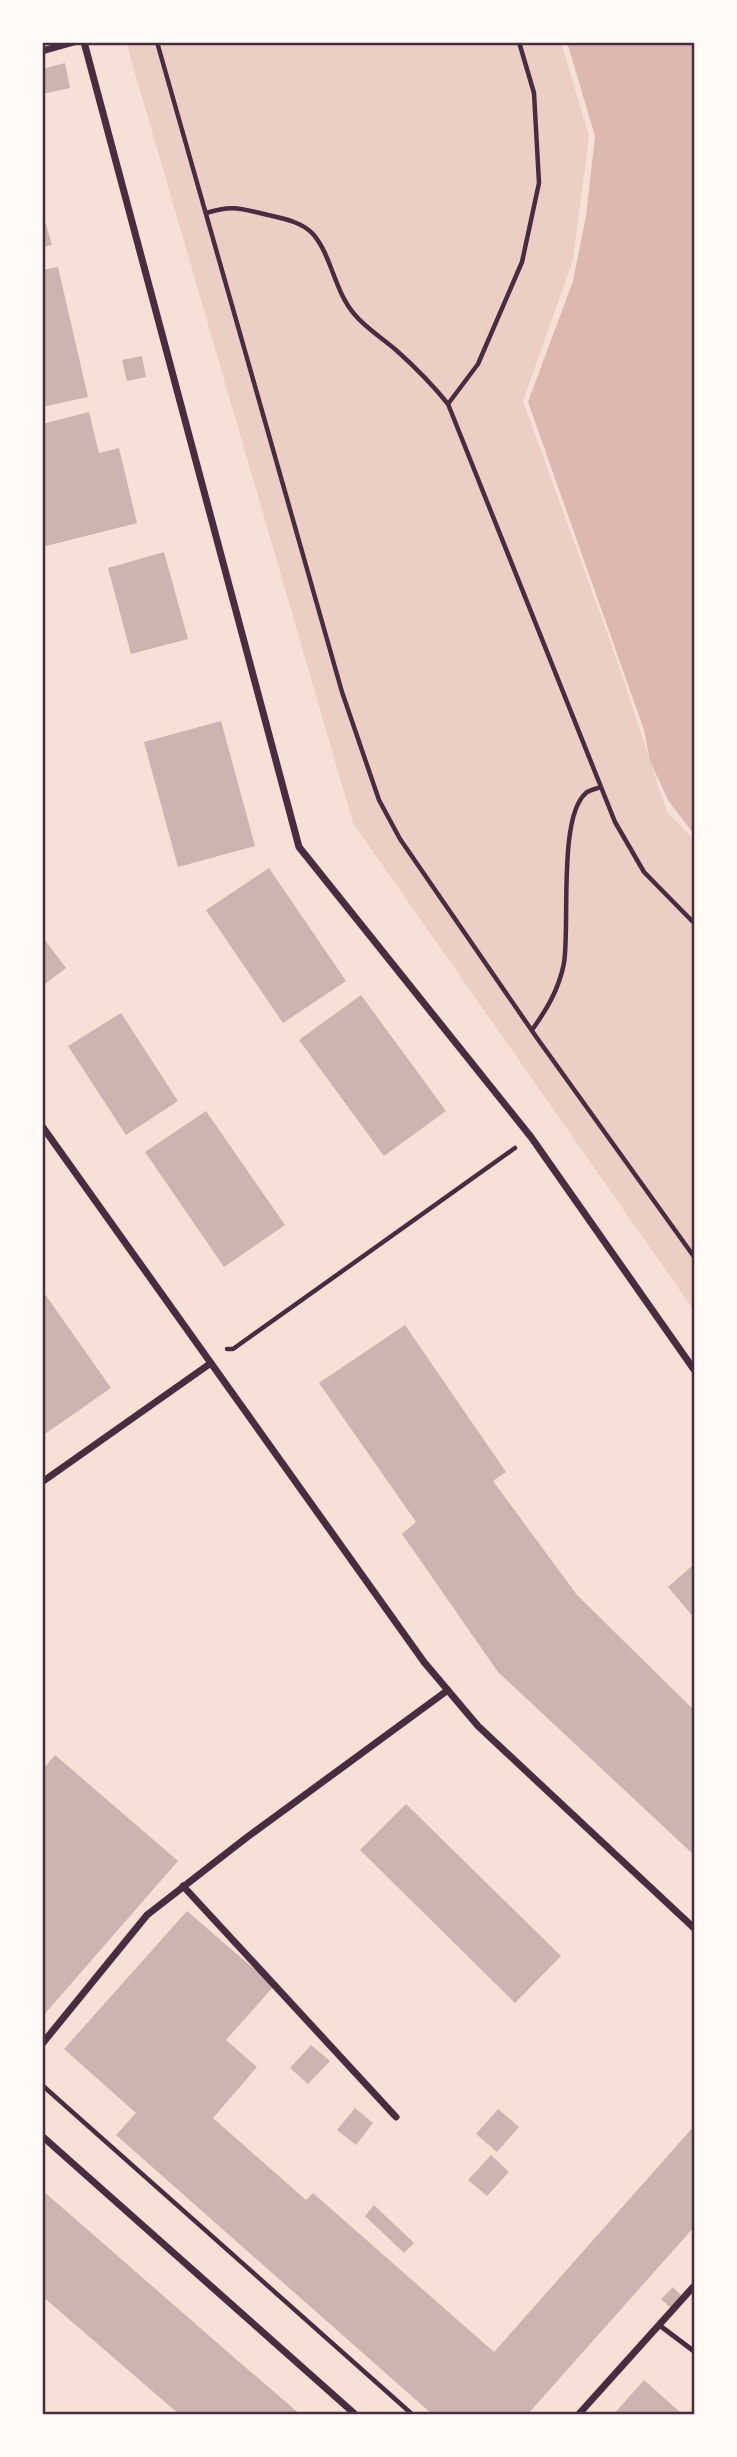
<svg xmlns="http://www.w3.org/2000/svg" width="737" height="2457" viewBox="0 0 737 2457" font-family="'Noto Serif',serif">
  <style>
    .green { fill: #ebcfc5 }
    .water { fill: #dcb8b0 }
    .building { fill: #ccb4b1 }
    .lines { fill: none; stroke-linecap: round; stroke-linejoin: round }
    .path { stroke: #4a2c40; stroke-width: 4.5 }
    .service { stroke: #4a2c40; stroke-width: 5 }
    .minor { stroke: #4a2c40; stroke-width: 7 }
    .neatline { fill: none; stroke: #4a2c40; stroke-width: 2.5 }
  </style>
  <rect width="100%" height="100%" fill="#f7e1d7"/>
  <path class="green" d="M126 42H561L589 136 573 260 523 401 617 660 667 812 695 840V1312L353 823Z"/>
  <path class="water" d="M567 42H695V836L668 800 650 761 644 730 528 402 573 281 586 216 595 136Z"/>
  <path class="building" d="M65 63 70 88 42 94V69Z
    M42 211 52 245 42 247Z
    M58 267 88 397 42 407V270Z
    M142 356 146 377 127 381 122 360Z
    M89 412 99 453 119 448 137 523 42 547V424Z
    M164 552 188 639 131 654 108 568Z
    M221 721 255 846 178 867 144 742Z
    M269 868 346 981 283 1023 206 910Z
    M42 936 66 968 42 986Z
    M361 995 446 1111 384 1156 299 1040Z
    M121 1013 178 1101 126 1135 68 1046Z
    M206 1111 285 1225 224 1267 145 1152Z
    M42 1290 111 1388 42 1436Z
    M405 1325 506 1472 493 1481 577 1595 695 1711V1856L498 1672 402 1534 416 1522 319 1383Z
    M692 1566 695 1569V1619L668 1587Z
    M55 1755 178 1861 42 2017V1770Z
    M406 1804 561 1956 515 2003 360 1850Z
    M187 1911 274 1986 226 2040 257 2067 213 2118 306 2200 313 2193 494 2352 695 2125V2226L527 2415H433L116 2135 136 2113 64 2049Z
    M311 2045 330 2061 308 2084 290 2068Z
    M355 2108 373 2123 356 2145 337 2130Z
    M498 2109 519 2127 497 2152 476 2134Z
    M491 2155 509 2172 487 2196 468 2180Z
    M42 2190 237 2360 301 2415H180L42 2296Z
    M374 2205 414 2243 404 2253 365 2216Z
    M673 2287 683 2297 672 2309 661 2299Z
    M644 2380 683 2415H613Z"/>
  <g class="lines">
    <path class="path" d="M157 42 342 692 379 800 400 839 537 1038 695 1258
      M519 42 534 93 539 183 522 262 478 364 448 404 615 822 644 872 695 924
      M206 213C231 205 239 208 264 214 280 218 301 221 313 234 332 256 334 291 355 315 366 328 382 338 396 350 415 367 432 384 448 404
      M532 1030C547 1009 559 989 564 963 570 926 558 816 586 793 589 790 596 789 601 787
      M227 1349H233L515 1148
      M42 2085 413 2415"/>
    <path class="service" d="M659 2325 695 2352"/>
    <path class="minor" d="M84 42 299 847 531 1137 695 1371
      M42 51 74 42
      M42 1126 424 1662 478 1726 695 1929
      M42 1482 211 1363
      M183 1886 396 2117
      M42 2044 147 1915 246 1838 448 1690
      M42 2136 356 2415
      M578 2415 695 2285"/>
  </g>
  <rect width="737" height="2457" fill="none" stroke="#fffaf5" stroke-width="88"/>
  <rect x="44" y="44" width="649" height="2369" class="neatline"/>
</svg>
